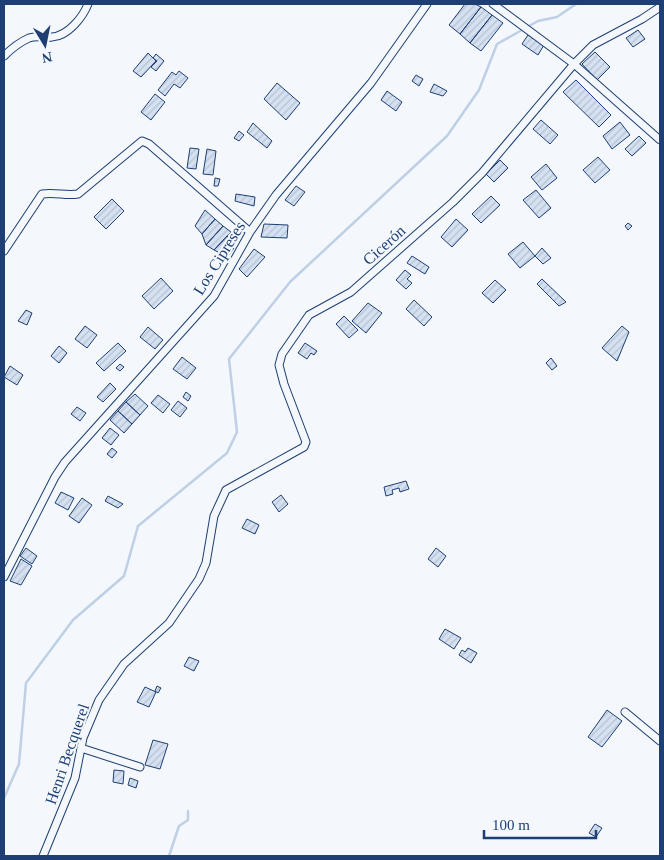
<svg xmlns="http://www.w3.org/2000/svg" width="664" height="860" viewBox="0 0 664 860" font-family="'Times New Roman',serif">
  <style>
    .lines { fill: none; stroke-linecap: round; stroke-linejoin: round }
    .stream { stroke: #bed0e5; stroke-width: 2.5 }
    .building { fill: url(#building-hatch); stroke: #1d3f73 }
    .street-casing { stroke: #1d3f73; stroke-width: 9 }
    .street { stroke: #f4f7fb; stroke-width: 7 }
    .labels { text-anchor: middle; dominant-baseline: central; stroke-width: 4; stroke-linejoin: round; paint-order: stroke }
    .street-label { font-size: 16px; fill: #1d3f73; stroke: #f4f7fb }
  </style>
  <defs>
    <pattern id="building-hatch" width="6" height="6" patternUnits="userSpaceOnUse" patternTransform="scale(1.25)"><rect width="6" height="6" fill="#d5e0f0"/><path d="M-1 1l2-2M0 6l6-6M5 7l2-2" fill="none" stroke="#b6c1d1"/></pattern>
  </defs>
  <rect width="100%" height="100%" fill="#f4f7fb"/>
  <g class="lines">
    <path class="stream" d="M4 798 19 764 26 683 73 620 124 576 138 526 227 453 237 432 229 359 290 282 447 136 479 90 497 44 538 21 557 17 576 4
      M169 856 179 826 188 820V811"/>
  </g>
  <path class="building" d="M465 4H475L481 7 460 34 449 25Z
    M481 7 492 15 470 43 460 34Z
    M492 15 503 23 481 51 470 43Z
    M638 30 645 39 633 47 626 38Z
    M528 35 544 45 538 55 522 44Z
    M595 52 610 67 597 80 582 64Z
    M148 53 156 61 141 77 133 71Z
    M156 54 164 61 156 71 151 67 157 61 153 58Z
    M179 71 188 78 180 88 174 84 165 96 158 90 172 72 176 75Z
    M416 75 423 79 419 86 412 81Z
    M576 80 611 115 599 127 563 92Z
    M277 83 300 103 286 120 264 99Z
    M434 84 447 91 443 96 430 92Z
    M387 91 402 102 396 111 381 100Z
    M155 94 165 102 151 120 141 112Z
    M541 120 558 135 550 144 533 129Z
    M620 122 630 135 612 149 603 136Z
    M253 123 272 141 267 148 247 132Z
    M239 131 244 135 239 141 234 138Z
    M639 136 646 143 632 156 625 149Z
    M190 148 199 149 196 169 187 168Z
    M207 149 216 151 213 175 203 174Z
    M598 157 610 170 595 183 583 170Z
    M500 160 508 168 494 182 486 174Z
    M546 164 557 178 542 190 531 177Z
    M215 178 220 179 218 186H214Z
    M296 186 305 192 294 206 285 200Z
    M536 190 551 208 539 218 523 200Z
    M236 194 255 197 254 206 235 201Z
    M491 196 500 205 481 223 472 214Z
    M112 199 124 211 106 229 94 217Z
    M205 210 215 219 202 234 195 226Z
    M215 219 223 226 206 245 202 234Z
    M456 219 468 230 452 247 441 237Z
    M628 223 632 226 628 230 625 226Z
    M264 224 288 225 287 238 261 237Z
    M223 226 231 232 214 250 206 245Z
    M227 236 233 242 222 254 214 250Z
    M523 242 535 256 520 268 508 254Z
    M229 245 234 248 225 260 222 254Z
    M542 248 551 258 543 264 535 256Z
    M254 249 265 257 247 277 239 269Z
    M412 256 429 267 425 274 407 263Z
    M405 270 411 275 407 279 412 283 406 289 396 280Z
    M161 278 173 291 154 309 142 296Z
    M542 279 566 302 559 306 537 284Z
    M495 280 506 290 493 303 482 293Z
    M414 300 432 317 424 326 406 309Z
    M368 303 382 313 366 333 352 321Z
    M26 310 32 313 27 325 18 321Z
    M344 316 358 330 349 338 336 324Z
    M85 326 97 335 87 348 75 339Z
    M622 326 629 332 617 361 602 348Z
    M148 327 163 340 155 349 140 337Z
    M118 343 126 351 104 371 96 363Z
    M305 343 317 351 314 355 311 353 307 359 298 353Z
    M59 346 67 353 59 363 51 356Z
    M182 357 196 368 187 379 173 369Z
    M551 358 557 366 552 370 546 363Z
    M120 364 124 367 120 371 116 368Z
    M10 366 23 375 17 385 4 377Z
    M110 383 116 389 103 402 97 397Z
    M186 392 191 396 188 401 183 397Z
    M135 394 148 406 140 415 126 402Z
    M158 395 170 404 163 413 151 403Z
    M178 401 187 408 180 417 171 410Z
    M126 402 140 415 132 424 118 411Z
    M77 407 86 413 80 421 71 414Z
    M118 411 132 424 124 433 110 420Z
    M110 428 119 435 111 445 102 438Z
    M112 448 117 452 112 458 107 454Z
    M406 481 409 489 400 492 399 488 392 490 393 494 386 496 384 487Z
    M61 492 74 498 68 510 55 503Z
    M281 495 288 504 279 512 272 502Z
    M108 496 123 504 118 508 105 501Z
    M82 498 92 505 79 523 69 516Z
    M247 519 259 525 255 534 242 528Z
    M26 548 37 556 32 564 20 556Z
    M436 548 446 556 438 567 428 559Z
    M21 559 32 566 21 585 10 581Z
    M445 629 461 638 454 649 439 639Z
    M468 648 477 653 471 663 459 655 462 650 465 652Z
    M189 657 199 661 194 671 184 666Z
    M157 686 161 688 158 693 155 691Z
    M145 687 156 692 149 707 137 702Z
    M607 710 622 721 602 747 588 737Z
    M153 740 168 744 160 769 145 765Z
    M114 770 124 771 123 784 113 782Z
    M130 778 138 781 136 788 128 785Z
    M595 824 602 828 596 837 589 833Z"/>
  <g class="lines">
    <g class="street-casing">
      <path id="street" d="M493 4 574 64 660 140
        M4 56C11 49 20 42 29 38 37 35 44 38 52 37 68 36 83 17 88 4
        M4 251 42 194C55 192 66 196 78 194L142 141 149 144 250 232
        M4 577 55 477 65 462 214 296 250 232 276 195 371 83 427 4
        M625 712 660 741
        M81 748 140 767
        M43 856 75 778 83 738 99 700 124 664 169 623 199 579 206 563 214 516 226 490 304 447 306 442 284 384 279 365 282 354 309 315 351 292 453 202 482 173 574 64 593 45 642 19 660 7"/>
    </g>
    <use href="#street" class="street"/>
  </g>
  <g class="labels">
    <g class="street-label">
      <text transform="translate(384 245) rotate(-42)">Cicerón</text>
      <text transform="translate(219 258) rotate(-58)">Los Cipreses</text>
      <text transform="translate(67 754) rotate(-71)">Henri Becquerel</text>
    </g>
  </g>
  <rect width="664" height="860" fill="none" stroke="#1d3f73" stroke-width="10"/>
  <g transform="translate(45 45) rotate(170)" stroke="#f4f7fb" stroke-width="4" paint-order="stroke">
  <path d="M0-4L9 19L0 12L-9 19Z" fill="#1d3f73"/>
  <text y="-8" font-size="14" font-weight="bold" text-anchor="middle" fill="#1d3f73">N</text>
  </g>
  <path d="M484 830v8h112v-8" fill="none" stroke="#1d3f73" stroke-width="2.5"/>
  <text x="492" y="830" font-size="15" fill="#1d3f73" stroke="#f4f7fb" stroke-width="4" paint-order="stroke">100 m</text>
</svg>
